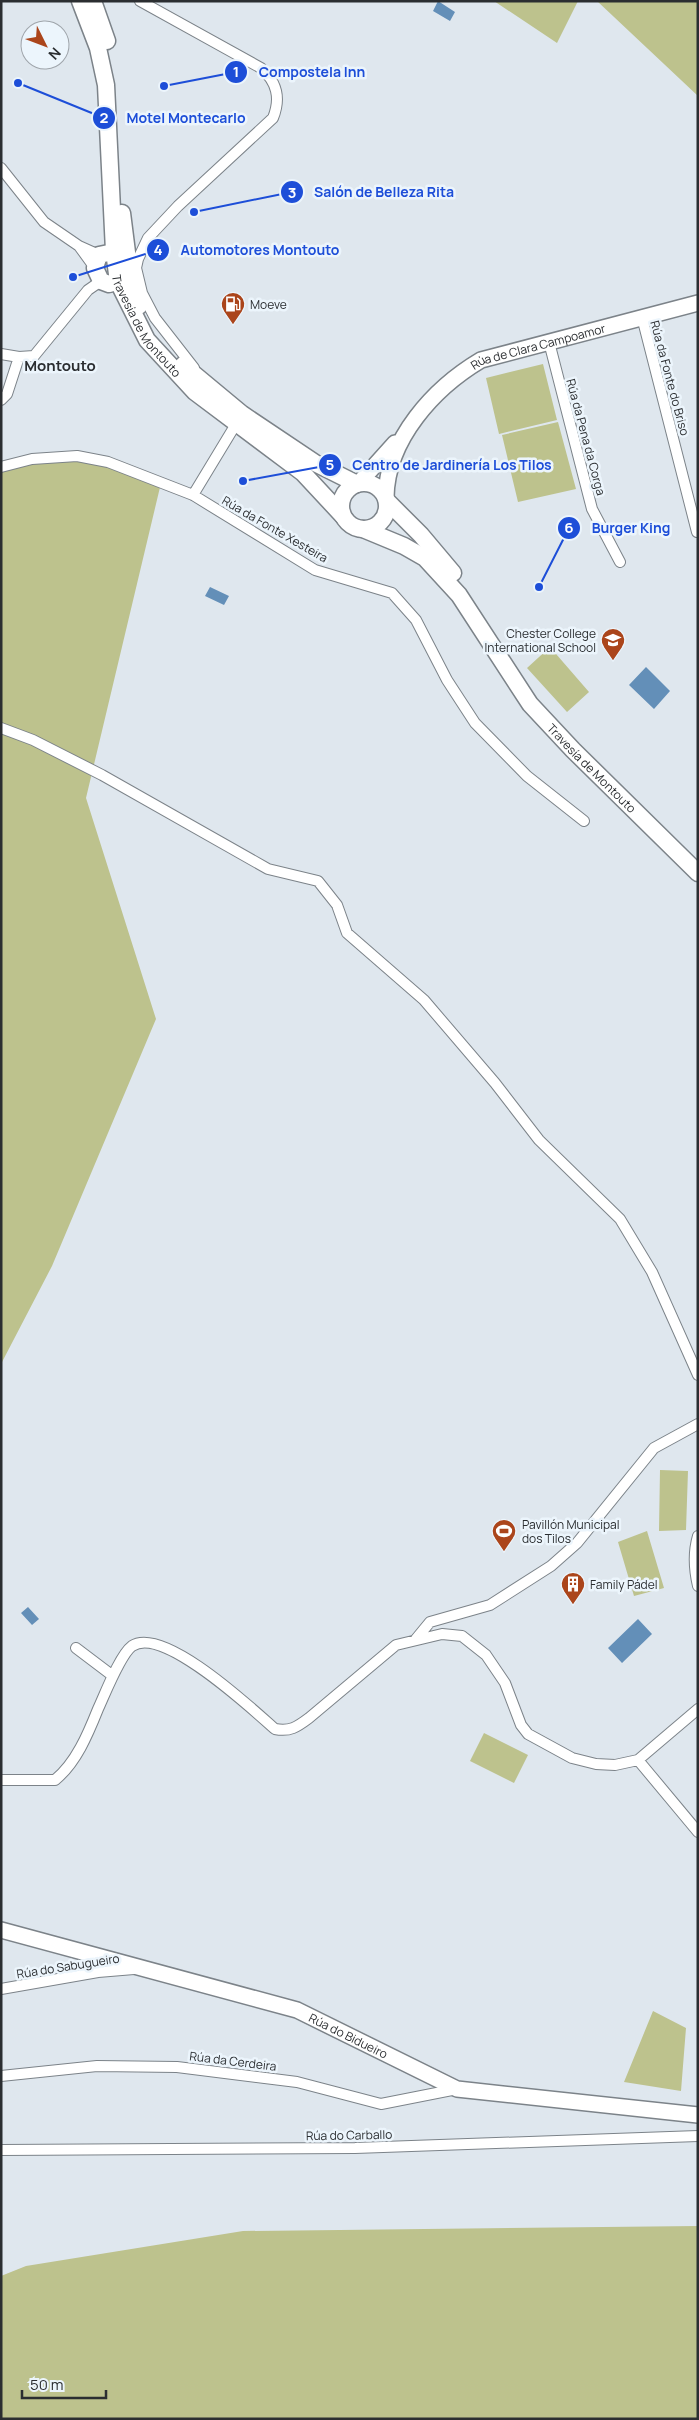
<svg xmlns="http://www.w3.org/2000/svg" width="699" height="2420" viewBox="0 0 699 2420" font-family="Manrope,sans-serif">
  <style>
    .green { fill: #bdc28d }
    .water { fill: #638fb8 }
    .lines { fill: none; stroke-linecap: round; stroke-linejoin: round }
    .street-casing { stroke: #7c8389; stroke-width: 12 }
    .secondary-casing { stroke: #7c8389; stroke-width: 18 }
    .primary-casing { stroke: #7c8389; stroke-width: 19 }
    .street { stroke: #fff; stroke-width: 10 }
    .secondary { stroke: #fff; stroke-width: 15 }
    .primary { stroke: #fff; stroke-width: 16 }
    .labels { text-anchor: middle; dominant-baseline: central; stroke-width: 5; stroke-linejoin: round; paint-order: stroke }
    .poi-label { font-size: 12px; fill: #2b2e31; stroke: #ecf5fc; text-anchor: start }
    .street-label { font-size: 12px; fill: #2b2e31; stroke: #ecf5fc }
    .quarter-label { font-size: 15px; font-weight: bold; fill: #2b2e31; stroke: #ecf5fc }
    .leader { fill: none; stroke: #1d4ed8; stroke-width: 2 }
    .callout-dot { fill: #1d4ed8; stroke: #ecf5fc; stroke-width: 2 }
    .mark-label { font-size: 15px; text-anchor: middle; font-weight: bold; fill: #fff }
    .callout-label { font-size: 14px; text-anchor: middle; font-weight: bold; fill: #1d4ed8; stroke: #ecf5fc; stroke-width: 5; stroke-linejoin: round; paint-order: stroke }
  </style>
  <rect width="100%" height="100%" fill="#dfe7ee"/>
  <path class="green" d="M494 1H578L557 43Z
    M597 1H698V96Z
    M543 364 557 420 499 434 486 378Z
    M558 422 576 489 518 502 502 435Z
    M80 460 100 463 161 483 86 798 156 1019 52 1266 1 1364V471L35 464Z
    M550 647 589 692 567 712 527 668Z
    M660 1470 688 1471 686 1530 659 1531Z
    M647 1531 664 1588 634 1596 618 1542Z
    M484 1733 528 1755 514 1783 470 1761Z
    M653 2011 686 2028 681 2091 624 2082Z
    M698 2226V2419H1V2276L26 2266 243 2231Z"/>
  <path class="water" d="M438 1 455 12 450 21 433 11Z
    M210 587 229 596 224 605 205 596Z
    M646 667 670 691 654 709 629 685Z
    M28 1607 39 1619 32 1625 21 1613Z
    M638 1619 652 1634 622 1663 608 1648Z"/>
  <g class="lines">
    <g class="street-casing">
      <path id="street" d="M140 1 261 68C277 82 281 98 273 118L178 206 148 238 138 259 136 268 142 293 155 318 194 368
        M1 168 44 222 79 246
        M95 268 79 246 99 255
        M642 317 697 532
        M549 342 592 509 620 562
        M1 354 19 357 34 356 88 290 101 281
        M1 400 7 394 19 357
        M1 467 32 459 77 456 108 462 193 495 315 570 392 593 416 620 447 680 475 723 527 776 584 821
        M193 495 236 424
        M1 728 33 740 102 775 268 869 318 881 337 905 347 933 424 1000 495 1083 539 1140 620 1219 652 1272 698 1375
        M698 1536C693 1553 694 1569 698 1586
        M416 1639 430 1622 490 1605 551 1566 577 1543 654 1448 698 1424
        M76 1648 113 1676
        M638 1760 698 1832
        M1 1780H55C76 1763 88 1734 98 1709 105 1694 120 1655 132 1646 163 1625 252 1709 275 1729 290 1732 297 1727 309 1718L396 1645 442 1634 462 1636 486 1655 505 1683 521 1725 528 1734 572 1758 596 1764 615 1765 638 1760 698 1709
        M1 1989 98 1972 134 1969
        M1 2076 97 2066 177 2067 297 2082 381 2104 457 2089
        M1 2150 355 2148 698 2136"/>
    </g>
    <g class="secondary-casing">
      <g id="secondary">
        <path d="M359 483 395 443"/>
        <path id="s1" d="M386 497C387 439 434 388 481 360L698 303"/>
        <path id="s2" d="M1 1930 297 2010 457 2089 698 2115"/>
      </g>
    </g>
    <g class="primary-casing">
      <g id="primary">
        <path id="s3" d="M80 1 98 48 106 85 114 251 118 282 147 340 195 392 303 473 343 516"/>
        <path d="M93 1 107 41"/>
        <path d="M122 213 130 276 139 306"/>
        <path d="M123 250 99 255 95 268 101 281 109 284 128 278"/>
        <path d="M183 365 242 414 315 463 357 484"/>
        <circle cx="364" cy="506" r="23"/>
        <path d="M387 501 421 535 453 573"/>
        <path id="s4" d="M363 529 404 546 425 558 459 595 530 704 573 750 698 873"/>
      </g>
    </g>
    <use href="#street" class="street"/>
    <use href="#secondary" class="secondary"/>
    <use href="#primary" class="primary"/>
  </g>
  <defs>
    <g id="fuel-pin" transform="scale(1.25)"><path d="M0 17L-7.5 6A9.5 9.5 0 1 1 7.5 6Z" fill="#ab451b" stroke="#ecf5fc"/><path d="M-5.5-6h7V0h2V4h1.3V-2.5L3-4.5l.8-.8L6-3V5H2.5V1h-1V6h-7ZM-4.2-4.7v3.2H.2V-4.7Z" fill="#fff"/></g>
    <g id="school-pin" transform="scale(1.25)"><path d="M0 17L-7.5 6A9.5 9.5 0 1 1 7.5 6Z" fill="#ab451b" stroke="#ecf5fc"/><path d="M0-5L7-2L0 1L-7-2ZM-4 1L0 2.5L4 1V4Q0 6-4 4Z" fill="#fff"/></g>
    <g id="stadium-pin" transform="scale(1.25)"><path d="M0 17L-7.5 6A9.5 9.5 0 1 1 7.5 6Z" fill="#ab451b" stroke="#ecf5fc"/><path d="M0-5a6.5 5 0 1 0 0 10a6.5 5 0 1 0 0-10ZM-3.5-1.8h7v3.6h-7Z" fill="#fff"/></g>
    <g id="building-pin" transform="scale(1.25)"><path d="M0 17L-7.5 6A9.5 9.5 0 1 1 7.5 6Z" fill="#ab451b" stroke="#ecf5fc"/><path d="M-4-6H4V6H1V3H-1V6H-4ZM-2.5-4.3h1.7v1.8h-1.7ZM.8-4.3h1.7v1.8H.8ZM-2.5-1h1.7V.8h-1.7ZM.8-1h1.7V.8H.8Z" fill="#fff"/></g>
  </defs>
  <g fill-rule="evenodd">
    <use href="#fuel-pin" x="233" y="304"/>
    <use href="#school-pin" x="613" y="640"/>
    <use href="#stadium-pin" x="504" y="1531"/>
    <use href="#building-pin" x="573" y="1584"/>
  </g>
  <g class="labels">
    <g class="poi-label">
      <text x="250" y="304">Moeve</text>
      <text x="596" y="633" text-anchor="end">Chester College<tspan x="596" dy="14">International School</tspan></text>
      <text x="522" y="1524">Pavillón Municipal<tspan x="522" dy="14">dos Tilos</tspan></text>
      <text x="590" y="1584">Family Pádel</text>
    </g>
    <g class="street-label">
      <text stroke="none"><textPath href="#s3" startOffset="338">Travesía de Montouto</textPath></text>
      <text stroke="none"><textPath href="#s1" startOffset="232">Rúa de Clara Campoamor</textPath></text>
      <text transform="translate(670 378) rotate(75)">Rúa da Fonte do Briso</text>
      <text transform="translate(586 437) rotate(75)">Rúa da Pena da Corga</text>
      <text transform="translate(275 529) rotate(30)">Rúa da Fonte Xesteira</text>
      <text stroke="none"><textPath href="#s4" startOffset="338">Travesía de Montouto</textPath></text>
      <text transform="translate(68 1966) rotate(-9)">Rúa do Sabugueiro</text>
      <text stroke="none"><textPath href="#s2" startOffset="364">Rúa do Bidueiro</textPath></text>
      <text transform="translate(233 2061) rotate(7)">Rúa da Cerdeira</text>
      <text transform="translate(349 2135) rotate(-1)">Rúa do Carballo</text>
    </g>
    <g class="quarter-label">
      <text x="60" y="365">Montouto</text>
    </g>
  </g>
  <path class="leader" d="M164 86L236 72M18 83L104 118M194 212L292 192M73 277L158 250M243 481L330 465M539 587L569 528"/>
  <g class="callout-dot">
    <circle cx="164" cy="86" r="5"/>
    <circle cx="18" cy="83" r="5"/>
    <circle cx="194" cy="212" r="5"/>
    <circle cx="73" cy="277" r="5"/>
    <circle cx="243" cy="481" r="5"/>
    <circle cx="539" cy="587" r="5"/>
    <circle cx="236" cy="72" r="12"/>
    <circle cx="104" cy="118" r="12"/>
    <circle cx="292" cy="192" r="12"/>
    <circle cx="158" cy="250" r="12"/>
    <circle cx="330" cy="465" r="12"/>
    <circle cx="569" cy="528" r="12"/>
  </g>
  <g class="mark-label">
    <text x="236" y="77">1</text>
    <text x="104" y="123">2</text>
    <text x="292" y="198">3</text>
    <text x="158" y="255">4</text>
    <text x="330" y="470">5</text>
    <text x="569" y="533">6</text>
  </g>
  <g class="callout-label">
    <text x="312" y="77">Compostela Inn</text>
    <text x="186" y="123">Motel Montecarlo</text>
    <text x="384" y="197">Salón de Belleza Rita</text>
    <text x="260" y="255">Automotores Montouto</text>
    <text x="452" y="470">Centro de Jardinería Los Tilos</text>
    <text x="631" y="533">Burger King</text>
  </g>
  <rect width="699" height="2420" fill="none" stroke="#2b2e31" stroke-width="5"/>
  <g transform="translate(45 45) rotate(132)"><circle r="24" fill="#ecf5fc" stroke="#9fa5ab"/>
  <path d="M0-4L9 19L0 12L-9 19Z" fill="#ab451b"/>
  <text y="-8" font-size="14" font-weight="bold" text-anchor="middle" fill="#2b2e31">N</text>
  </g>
  <path d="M22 2390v8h84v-8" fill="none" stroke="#2b2e31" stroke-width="2.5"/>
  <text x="30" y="2390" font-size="15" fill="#2b2e31" stroke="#ecf5fc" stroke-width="4" paint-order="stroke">50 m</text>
</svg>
